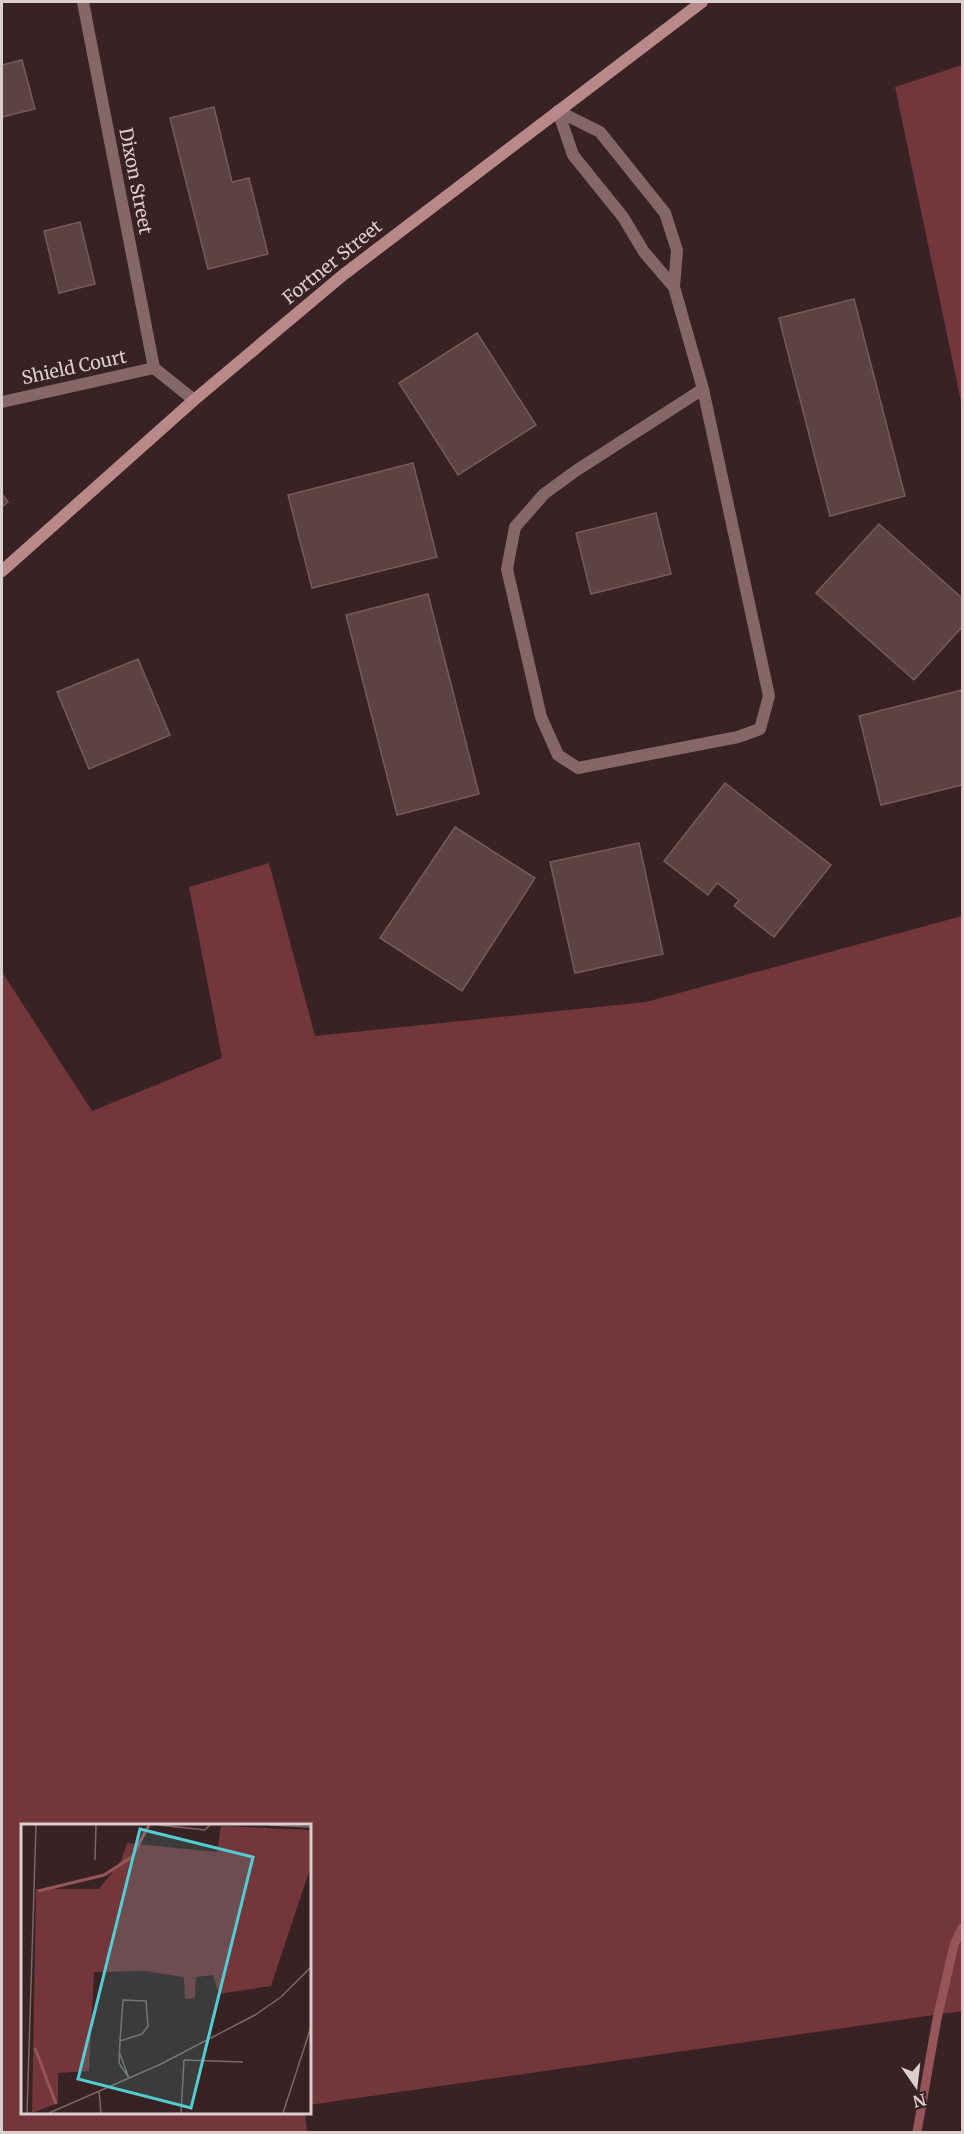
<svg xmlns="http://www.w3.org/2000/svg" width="964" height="2134" viewBox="0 0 964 2134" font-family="Merriweather,serif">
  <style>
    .green { fill: #73373b }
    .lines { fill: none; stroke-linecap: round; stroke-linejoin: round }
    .stream { stroke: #965659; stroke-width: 9 }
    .building { fill: #5b4343; stroke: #755b5c; stroke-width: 1.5 }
    .lane { stroke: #856767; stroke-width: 12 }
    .street { stroke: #856767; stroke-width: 12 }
    .secondary { stroke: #b9898a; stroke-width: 12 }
    .labels { text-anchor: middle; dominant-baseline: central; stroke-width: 4.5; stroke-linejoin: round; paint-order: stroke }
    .street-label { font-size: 18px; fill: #ddcece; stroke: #382223 }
    .inset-river { fill: none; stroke: #965659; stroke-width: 3 }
    .inset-road { fill: none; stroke: #7a6767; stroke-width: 1.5 }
    .view { fill: #52cdd0; fill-opacity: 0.15; stroke: #52cdd0; stroke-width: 3 }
    .inset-edge { fill: none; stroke: #ddcece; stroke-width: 3 }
  </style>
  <rect width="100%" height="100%" fill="#382223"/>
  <path class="green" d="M962 65V406L895 87Z
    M269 863 315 1036 646 1002 962 916V2011L309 2105V1825H22V2112H305L307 2132H2V972L92 1111 222 1058 189 887Z"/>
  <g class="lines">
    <path class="stream" d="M917 2132 937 2019 954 1945 962 1928"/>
  </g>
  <path class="building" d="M22 60 35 109 2 117V65Z
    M214 107 232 182 249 178 268 254 208 269 170 118Z
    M80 222 95 284 59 293 44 231Z
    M854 299 905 496 830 516 779 318Z
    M477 333 536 425 458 475 399 383Z
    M413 463 437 557 312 588 288 495Z
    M2 494 8 502 2 507Z
    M656 513 671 574 591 594 576 533Z
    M879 524 962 598V627L914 680 816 593Z
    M428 594 479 794 397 815 346 615Z
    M138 659 170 735 89 769 57 692Z
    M962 690V785L881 805 859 716Z
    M725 783 831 865 774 937 734 906 739 900 717 883 708 895 664 861Z
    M455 827 535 878 462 991 380 938Z
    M639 843 663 954 575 973 550 862Z"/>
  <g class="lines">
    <path class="lane" d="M558 111 600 132 665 213 677 250 674 287 703 389
      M558 111 573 155 623 217 644 252 674 287
      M703 389 769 696 760 729 738 737 578 768 558 755 541 717 507 569 515 527 544 494 577 470Z"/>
    <path class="street" d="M83 2 154 368
      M154 368 194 400
      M2 402 154 368"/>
    <path class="secondary" d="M2 571 194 400 343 275 702 2"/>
  </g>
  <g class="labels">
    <g class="street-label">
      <text transform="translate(136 181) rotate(79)">Dixon Street</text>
      <text transform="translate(332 262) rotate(-39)">Fortner Street</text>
      <text transform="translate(74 367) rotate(-12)">Shield Court</text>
    </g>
  </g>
  <g transform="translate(21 1824)">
    <rect width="290" height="290" fill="#382223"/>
    <path d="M200 2 289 6V45L250 162 198 170 192 151 175 153 174 174 164 175 163 153 124 147 73 148 68 247 37 249V279L11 289 15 65H78L100 37 106 19 196 28Z" fill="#73373b"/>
    <path class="inset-river" d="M17 67 83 51 111 33 128 1M14 224 35 280"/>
    <path class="inset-road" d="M138 1 184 6 189 1M249 1 290 3M74 36 75 1M102 176 125 177 127 202 121 210 99 217ZM99 217 98 239 108 254M99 230 108 254M163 236 222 238M78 267 80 289M6 289 15 1M28 289 138 241 234 191 260 173 290 143M160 289 163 236M262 289 290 203"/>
    <path class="view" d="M119 5 232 33 170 284 57 255Z"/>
    <rect width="290" height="290" class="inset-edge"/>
  </g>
  <rect width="964" height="2134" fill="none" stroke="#ddcece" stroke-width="6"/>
  <g transform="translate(916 2086) rotate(166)" stroke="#382223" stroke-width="4.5" paint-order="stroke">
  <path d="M0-4.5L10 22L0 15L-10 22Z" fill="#ddcece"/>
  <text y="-9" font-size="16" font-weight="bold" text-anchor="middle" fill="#ddcece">N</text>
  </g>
</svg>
